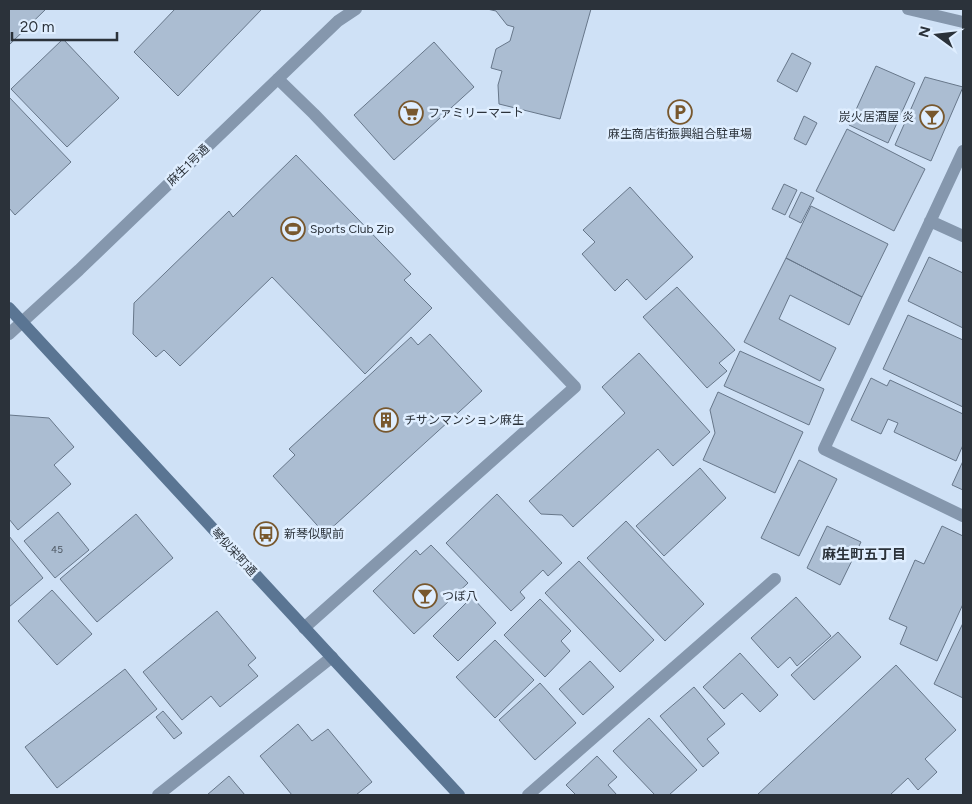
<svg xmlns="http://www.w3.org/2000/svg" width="972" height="804" viewBox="0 0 972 804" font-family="Figtree,'Noto Sans JP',sans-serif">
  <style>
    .building { fill: #abbdd2; stroke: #67778a }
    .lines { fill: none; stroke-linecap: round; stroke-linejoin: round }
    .minor { stroke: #8597ad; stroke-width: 12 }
    .tertiary { stroke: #8597ad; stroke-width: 12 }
    .secondary { stroke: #5a7593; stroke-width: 12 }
    .labels { text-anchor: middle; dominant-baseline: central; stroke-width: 5; stroke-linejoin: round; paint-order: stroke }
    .number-label { font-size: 10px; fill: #4b5560 }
    .poi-label { font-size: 12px; fill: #2b323a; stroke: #dfeeff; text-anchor: start }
    .street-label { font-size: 12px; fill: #2b323a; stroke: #dfeeff }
    .neighbourhood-label { font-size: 14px; font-weight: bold; fill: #2b323a; stroke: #dfeeff }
  </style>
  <rect width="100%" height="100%" fill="#cfe1f6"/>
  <path class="building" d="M9 9H46L9 45Z
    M175 9H262L178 96 134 52Z
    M487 9H591L560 119 499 104 498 85 502 71 491 68 496 49 510 41 514 27 507 25 496 11Z
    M63 39 119 98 67 147 11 89Z
    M434 42 474 87 394 160 354 115Z
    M792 53 811 63 797 92 777 81Z
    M876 66 915 83 888 143 849 125Z
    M925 77 963 87 931 161 895 145Z
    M9 97 71 162 15 215 9 208Z
    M804 116 817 123 806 145 794 139Z
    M847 129 925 169 894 231 816 191Z
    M296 155 411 274 404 280 432 308 365 374 272 277 180 366 164 350 156 357 133 334 134 303 229 211 233 217Z
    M784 184 797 190 785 215 772 209Z
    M630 187 693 257 646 300 627 279 615 291 582 254 595 242 583 230Z
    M801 192 814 198 801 223 789 217Z
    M811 206 888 244 862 297 786 258Z
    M929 257 963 273V328L908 301Z
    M786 258 862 297 849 325 790 295 779 319 836 348 820 381 744 342Z
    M677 287 735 350 719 363 727 371 707 388 643 317Z
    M908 315 963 340V407L883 369Z
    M430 334 482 391 325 534 273 476 295 455 289 449 411 337 418 345Z
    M740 351 824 389 809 425 724 386Z
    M639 353 710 432 673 466 658 449 573 527 562 515 541 514 529 501 625 413 602 387Z
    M871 378 887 386 890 380 963 414V445L956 461 894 432 898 423 888 419 881 434 851 420Z
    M718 392 803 432 775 493 703 460 715 433 710 410Z
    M9 415 49 418 74 447 54 465 71 484 18 530 9 519Z
    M799 460 837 479 799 556 761 538Z
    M963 461V490L952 485Z
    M700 468 726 498 664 556 636 526Z
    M497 494 562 563 548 576 543 570 520 592 525 598 511 611 446 543Z
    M58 512 89 550 55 578 24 541Z
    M136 514 173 558 97 622 60 579Z
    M626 521 704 604 665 641 587 558Z
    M827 526 861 542 840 585 807 568Z
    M942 526 963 536V604L937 661 900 644 907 627 889 619 915 560 924 564Z
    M9 536 43 578 9 607Z
    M431 545 468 583 414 634 373 591 416 550 420 555Z
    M579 561 654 640 620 672 545 593Z
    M52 590 92 634 57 665 18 621Z
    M472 597 496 623 458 661 433 636Z
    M796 597 831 636 797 666 790 657 778 668 751 638Z
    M540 599 571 631 561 641 570 651 545 677 504 635Z
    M217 611 256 658 248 665 258 676 220 707 211 696 182 720 143 672Z
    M963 623V698L934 684Z
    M838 632 861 657 814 700 791 675Z
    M495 640 534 680 495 718 456 677Z
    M740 653 778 695 760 712 742 693 724 709 703 687Z
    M590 661 614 687 583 715 559 689Z
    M896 665 956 730 925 759 937 772 918 790 908 778 890 795H757Z
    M125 669 157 709 57 788 25 747Z
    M540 683 576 723 535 760 499 720Z
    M694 687 725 724 707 739 719 753 703 767 660 716Z
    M163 711 182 733 174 739 156 717Z
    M649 718 697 770 669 795H655L613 751Z
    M298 724 312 741 328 729 372 782 356 795H292L260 756Z
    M597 756 617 777 608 785 617 795H576L566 785Z
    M229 776 245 795H207Z"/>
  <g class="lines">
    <path class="minor" d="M278 79 314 114 575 387 304 628
      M963 151 824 449 963 516
      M930 221 963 236
      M158 795 332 657
      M528 795 775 579"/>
    <path class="tertiary" d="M908 9 963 22
      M9 334 79 270 338 21 356 9"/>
    <path class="secondary" d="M9 308 459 795"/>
  </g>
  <defs>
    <g id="parking-ring" transform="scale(1.25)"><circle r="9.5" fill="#dfeeff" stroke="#78582e" stroke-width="1.5"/><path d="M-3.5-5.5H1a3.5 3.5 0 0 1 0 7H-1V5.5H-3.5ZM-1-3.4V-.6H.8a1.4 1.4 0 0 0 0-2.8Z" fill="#78582e"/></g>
    <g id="supermarket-ring" transform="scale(1.25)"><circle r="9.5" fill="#dfeeff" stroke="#78582e" stroke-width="1.5"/><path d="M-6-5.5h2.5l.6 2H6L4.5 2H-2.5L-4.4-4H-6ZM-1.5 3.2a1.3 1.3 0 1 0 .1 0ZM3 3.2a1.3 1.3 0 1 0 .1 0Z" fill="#78582e"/></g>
    <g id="bar-ring" transform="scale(1.25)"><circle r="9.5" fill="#dfeeff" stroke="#78582e" stroke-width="1.5"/><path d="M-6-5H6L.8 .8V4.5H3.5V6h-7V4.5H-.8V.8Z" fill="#78582e"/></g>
    <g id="stadium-ring" transform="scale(1.25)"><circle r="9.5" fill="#dfeeff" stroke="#78582e" stroke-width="1.5"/><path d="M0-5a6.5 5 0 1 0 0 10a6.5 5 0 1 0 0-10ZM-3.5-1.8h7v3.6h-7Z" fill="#78582e"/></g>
    <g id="building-ring" transform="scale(1.25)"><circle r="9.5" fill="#dfeeff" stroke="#78582e" stroke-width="1.5"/><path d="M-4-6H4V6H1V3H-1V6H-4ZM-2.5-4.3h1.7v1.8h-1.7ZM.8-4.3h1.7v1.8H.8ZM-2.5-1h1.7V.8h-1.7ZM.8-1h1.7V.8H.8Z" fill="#78582e"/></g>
    <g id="bus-ring" transform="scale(1.25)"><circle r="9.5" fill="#dfeeff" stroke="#78582e" stroke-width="1.5"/><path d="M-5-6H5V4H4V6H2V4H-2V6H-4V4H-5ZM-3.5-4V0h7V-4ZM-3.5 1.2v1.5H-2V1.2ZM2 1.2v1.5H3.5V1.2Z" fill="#78582e"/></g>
  </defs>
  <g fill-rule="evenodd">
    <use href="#parking-ring" x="680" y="112"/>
    <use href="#supermarket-ring" x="411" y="113"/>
    <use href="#bar-ring" x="932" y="117"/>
    <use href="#stadium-ring" x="293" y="229"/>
    <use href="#building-ring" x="386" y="420"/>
    <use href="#bus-ring" x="266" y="534"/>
    <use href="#bar-ring" x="425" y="596"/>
  </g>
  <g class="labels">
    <g class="number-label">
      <text x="57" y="549">45</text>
    </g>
    <g class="poi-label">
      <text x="428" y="113">ファミリーマート</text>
      <text x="914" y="117" text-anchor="end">炭火居酒屋 炎</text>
      <text x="680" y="134" text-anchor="middle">麻生商店街振興組合駐車場</text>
      <text x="310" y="229">Sports Club Zip</text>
      <text x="404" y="420">チサンマンション麻生</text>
      <text x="284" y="534">新琴似駅前</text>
      <text x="442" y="596">つぼ八</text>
    </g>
    <g class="street-label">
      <text transform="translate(188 165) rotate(-44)">麻生1号通</text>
      <text transform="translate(234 552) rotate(47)">琴似栄町通</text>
    </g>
    <g class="neighbourhood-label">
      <text x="864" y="554">麻生町五丁目</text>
    </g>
  </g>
  <rect width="972" height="804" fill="none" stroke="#2b323a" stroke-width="20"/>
  <g transform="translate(937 35) rotate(285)" stroke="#dfeeff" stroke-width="4" paint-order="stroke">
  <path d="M0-4L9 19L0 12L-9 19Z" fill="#2b323a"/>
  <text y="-8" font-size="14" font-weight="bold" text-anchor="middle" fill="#2b323a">N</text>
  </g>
  <path d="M12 32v8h105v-8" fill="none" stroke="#2b323a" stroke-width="2.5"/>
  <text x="20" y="32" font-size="15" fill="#2b323a" stroke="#dfeeff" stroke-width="4" paint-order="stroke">20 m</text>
</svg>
